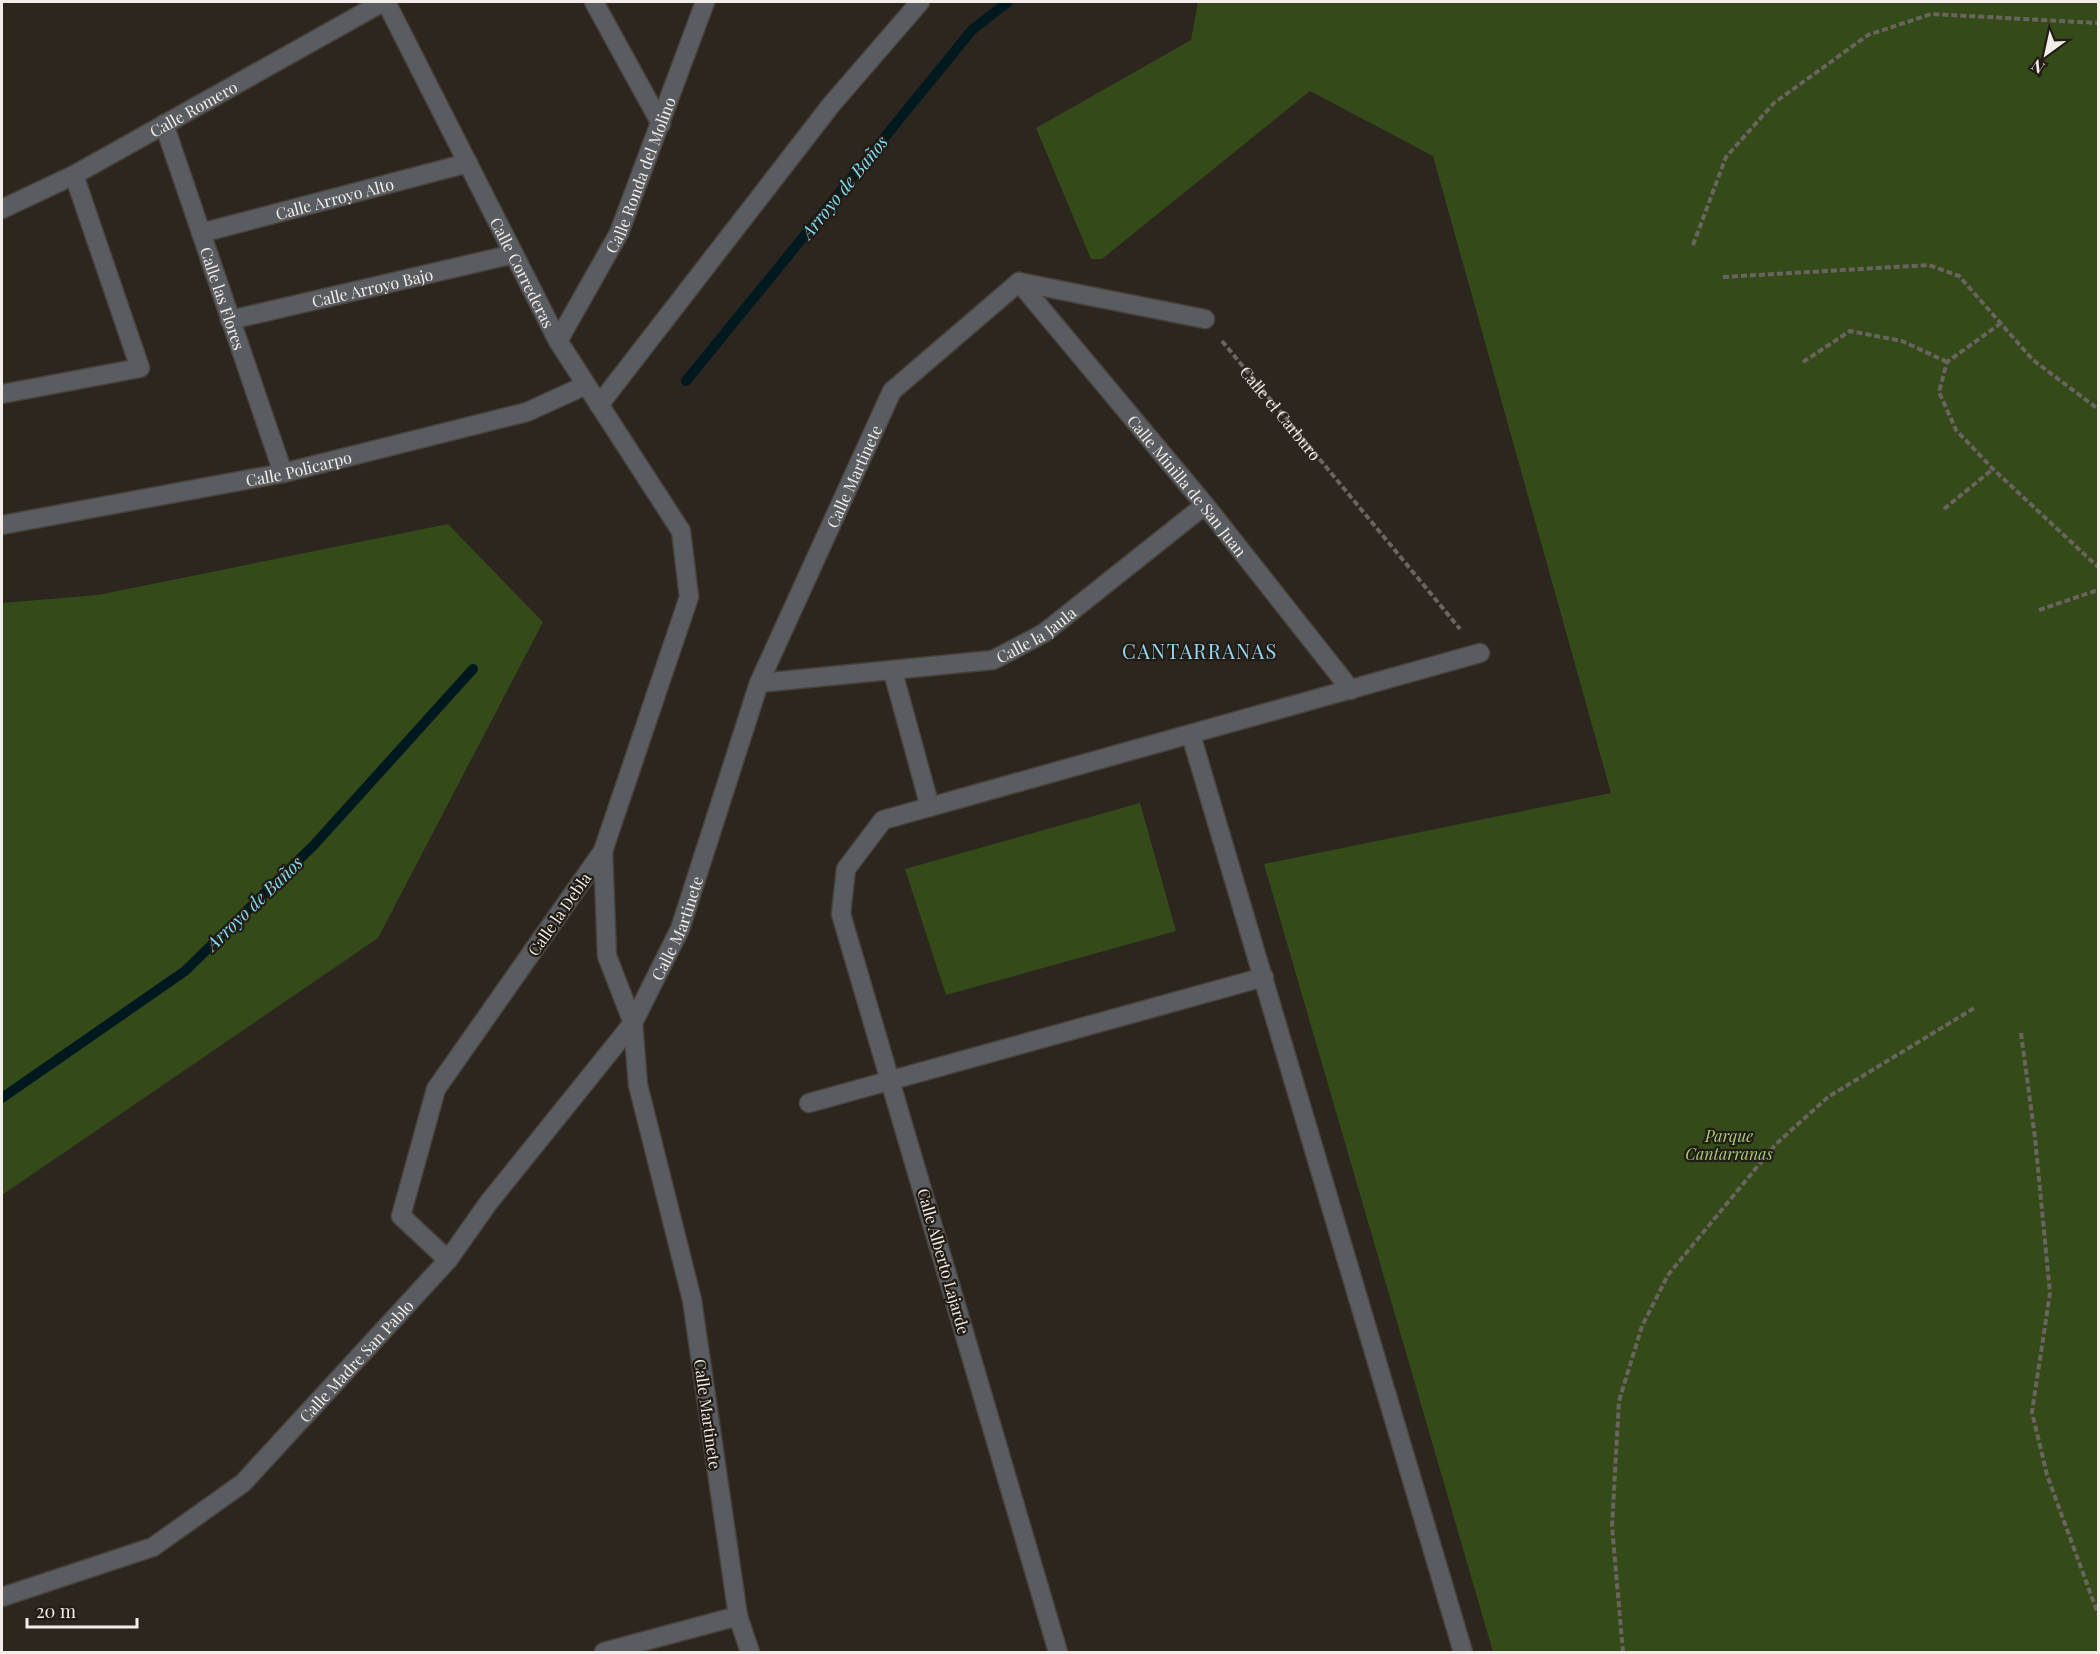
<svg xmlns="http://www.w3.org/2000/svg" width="2100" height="1654" viewBox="0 0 2100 1654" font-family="'Playfair Display',serif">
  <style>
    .green { fill: #354a19 }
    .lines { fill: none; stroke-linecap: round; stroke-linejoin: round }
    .stream { stroke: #00191f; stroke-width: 10 }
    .street-casing { stroke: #48423b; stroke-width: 21 }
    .path { stroke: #6a645e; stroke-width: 4; stroke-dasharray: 6 3; stroke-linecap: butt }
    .street { stroke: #595c60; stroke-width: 18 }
    .labels { text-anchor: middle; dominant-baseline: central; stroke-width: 4.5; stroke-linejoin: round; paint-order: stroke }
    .street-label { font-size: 16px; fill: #f2ede9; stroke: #221c15 }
    .park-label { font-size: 16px; font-style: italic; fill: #a8cf78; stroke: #221c15 }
    .water-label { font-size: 18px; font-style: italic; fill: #7ddef6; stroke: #221c15 }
    .quarter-label { font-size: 20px; letter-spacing: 1.5px; fill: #96d8f8; stroke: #221c15 }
  </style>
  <rect width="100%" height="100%" fill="#2c261f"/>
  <path class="green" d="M1198 2H2098V1652H1493L1264 864 1611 793 1433 156 1310 91 1102 259H1091L1036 128 1191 40Z
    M448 524 543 622 378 938 2 1195V603L98 595Z
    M1140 803 1176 931 946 995 905 869Z"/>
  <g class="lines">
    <path class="stream" d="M686 381 972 30 1008 2
      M2 1098 185 971 314 845 473 669"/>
    <g class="street-casing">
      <g id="street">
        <path id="s2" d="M386 2 558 341 681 531 689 597 603 851 436 1089 401 1216 448 1260"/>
        <path d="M594 2 661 124"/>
        <path id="s3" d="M164 124 283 473"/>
        <path id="s4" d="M2 209 74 175 383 2"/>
        <path id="s5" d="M201 233 468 163"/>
        <path id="s6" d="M1019 282 1205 505 1351 690"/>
        <path d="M1019 282 1205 319"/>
        <path id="s7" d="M230 320 514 254"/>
        <path id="s8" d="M558 341 619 233 705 2"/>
        <path d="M2 394 140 368 74 175"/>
        <path d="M599 405 831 105 920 2"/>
        <path id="s9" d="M2 525 283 473 527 412 586 385"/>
        <path d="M893 672 930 807"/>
        <path id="s10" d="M759 683 993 660 1044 633 1205 505"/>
        <path d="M1191 735 1463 1652"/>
        <path d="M809 1103 1264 977"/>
        <path id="s11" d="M2 1597 153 1547 243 1483 448 1260 489 1202 633 1023 607 956 603 851"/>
        <path d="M604 1652 738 1616"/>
        <path id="s12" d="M750 1652 738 1616 692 1300 638 1085 633 1023 680 929 759 683 892 391 1019 282"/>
        <path d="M1058 1652 841 914 846 869 883 820 1480 653"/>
      </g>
    </g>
    <g class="path">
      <path d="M1693 245 1726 157 1774 103 1868 35 1931 14 2098 23"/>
      <path d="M1723 277 1929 265 1959 276 2033 360 2098 409"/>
      <path d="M2001 323 1947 362 1939 392 1956 430 1993 469 2098 567"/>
      <path id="s1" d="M1222 341 1460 629"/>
      <path d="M1803 362 1850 331 1902 341 1947 362"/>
      <path d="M1944 509 1993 469"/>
      <path d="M2039 610 2098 590"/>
      <path d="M2021 1033 2035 1138 2050 1293 2032 1412 2047 1475 2098 1614"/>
      <path d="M1623 1652 1612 1526 1619 1401 1642 1326 1668 1275 1776 1144 1828 1097 1976 1007"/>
    </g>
    <use href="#street" class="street"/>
  </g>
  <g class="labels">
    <g class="street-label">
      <text stroke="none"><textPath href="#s4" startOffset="216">Calle Romero</textPath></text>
      <text stroke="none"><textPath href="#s8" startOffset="186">Calle Ronda del Molino</textPath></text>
      <text stroke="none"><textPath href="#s5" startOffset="138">Calle Arroyo Alto</textPath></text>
      <text stroke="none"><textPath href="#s2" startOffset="303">Calle Correderas</textPath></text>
      <text stroke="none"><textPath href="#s7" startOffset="146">Calle Arroyo Bajo</textPath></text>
      <text stroke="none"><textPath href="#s3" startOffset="184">Calle las Flores</textPath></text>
      <text stroke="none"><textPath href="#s1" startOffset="93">Calle el Carburo</textPath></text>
      <text stroke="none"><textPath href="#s9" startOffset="302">Calle Policarpo</textPath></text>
      <text stroke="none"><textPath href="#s12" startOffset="1232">Calle Martinete</textPath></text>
      <text stroke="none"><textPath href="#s6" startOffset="264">Calle Minilla de San Juan</textPath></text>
      <text stroke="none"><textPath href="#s10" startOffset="285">Calle la Jaula</textPath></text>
      <text transform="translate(559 914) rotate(-55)">Calle la Debla</text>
      <text stroke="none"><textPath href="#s12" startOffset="746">Calle Martinete</textPath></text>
      <text transform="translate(944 1261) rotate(74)">Calle Alberto Lajarde</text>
      <text stroke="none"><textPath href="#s11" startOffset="436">Calle Madre San Pablo</textPath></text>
      <text transform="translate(708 1414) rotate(82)">Calle Martinete</text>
    </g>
    <g class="park-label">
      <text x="1729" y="1135">Parque<tspan x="1729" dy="18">Cantarranas</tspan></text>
    </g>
    <g class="water-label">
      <text transform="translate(844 187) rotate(-51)">Arroyo de Baños</text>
      <text transform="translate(254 903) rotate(-44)">Arroyo de Baños</text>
    </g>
    <g class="quarter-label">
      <text x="1200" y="650">CANTARRANAS</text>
    </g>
  </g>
  <rect width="2100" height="1654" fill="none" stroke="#f2ede9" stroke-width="6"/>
  <g transform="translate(2046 54) rotate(213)" stroke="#221c15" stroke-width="4.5" paint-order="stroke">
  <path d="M0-4.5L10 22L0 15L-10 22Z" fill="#f2ede9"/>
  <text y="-9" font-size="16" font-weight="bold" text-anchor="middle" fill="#f2ede9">N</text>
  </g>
  <path d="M27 1618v9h110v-9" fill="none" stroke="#f2ede9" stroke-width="3"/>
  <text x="36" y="1618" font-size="18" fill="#f2ede9" stroke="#221c15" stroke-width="4.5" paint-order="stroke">20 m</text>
</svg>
